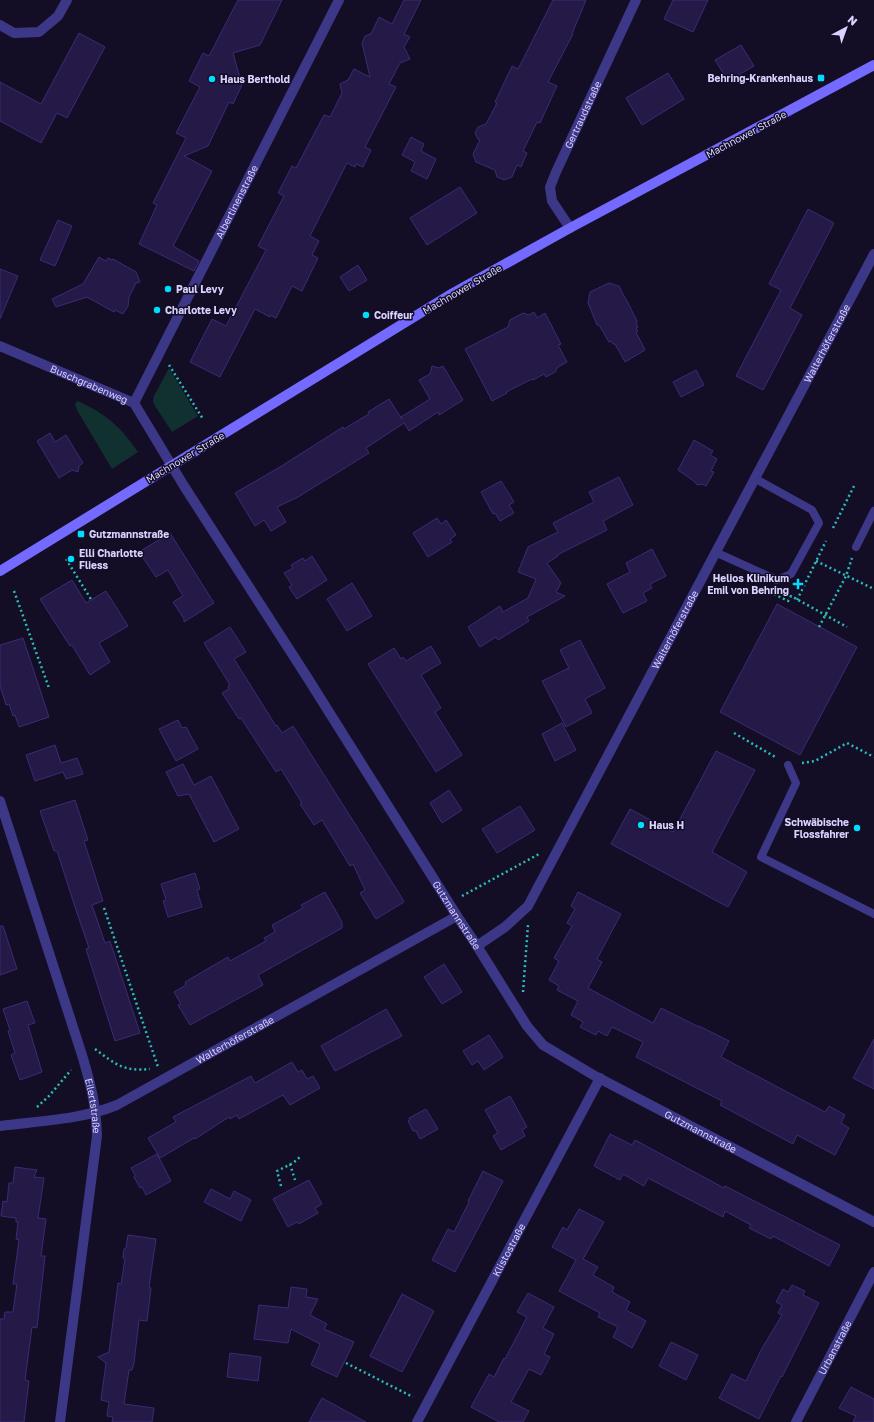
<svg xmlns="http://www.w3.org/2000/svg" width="874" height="1422" viewBox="0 0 874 1422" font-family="'Golos Text',sans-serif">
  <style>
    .green { fill: #113030 }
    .building { fill: #251948; stroke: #3c2b75 }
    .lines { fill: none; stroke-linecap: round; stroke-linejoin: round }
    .path { stroke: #2abcb9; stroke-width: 2.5; stroke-dasharray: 2 3; stroke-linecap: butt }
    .lane { stroke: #3d3787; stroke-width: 8 }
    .street { stroke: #3d3787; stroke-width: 10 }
    .secondary { stroke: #746aff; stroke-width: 10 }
    .poi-dot { fill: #00dbfe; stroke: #130e26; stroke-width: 1.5 }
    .labels { text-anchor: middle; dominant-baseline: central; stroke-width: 3; stroke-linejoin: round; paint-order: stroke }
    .poi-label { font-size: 10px; font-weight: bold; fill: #dad3ff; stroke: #130e26; text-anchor: start }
    .street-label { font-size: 10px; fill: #dad3ff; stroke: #130e26 }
  </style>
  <rect width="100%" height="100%" fill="#130e26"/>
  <path class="green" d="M169 368 198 416 172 432 155 406 153 401 154 396Z
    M77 401C104 412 121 427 138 452L112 469 77 410 75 405Z"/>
  <path class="building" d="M238 0H282L260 45 233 53 242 85 233 104 229 102 208 146 184 156 212 171 173 246 199 261 194 271 139 244 157 205 153 203 186 138 176 133 200 87 189 81 203 53 209 56Z
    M404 0H421L404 34 410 37 404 47 410 59 400 63 389 84 396 87 365 147 371 150 363 167 356 164 355 167 347 163 310 236 319 241 312 255 318 258 302 291 292 286 276 318 270 315V317L255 309 220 377 190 362 212 319 226 326 266 250 258 246 284 196 278 193 292 166 296 168 324 115 330 117 342 93 340 84 348 80 354 69 370 77 362 43 365 36 371 34 379 17 392 24Z
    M553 0H586L572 34H573L548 82 557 86 540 123 537 122 523 151 527 153 521 167 517 165 512 177 504 180 497 177 495 170 476 162 473 154 480 140 478 139 475 133 478 127 486 124 497 103 495 102 512 66 518 69Z
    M673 0H708L693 32 664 19Z
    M79 33 105 47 67 118 57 113 41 143 0 121V82L41 104Z
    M741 45 754 66 728 81 715 60Z
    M668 73 684 99 642 125 626 98Z
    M411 137 424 144 421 151 436 159 427 179 411 171 415 162 402 155Z
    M460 187 477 213 427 245 410 218Z
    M808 209 834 223 790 308 802 315 763 390 736 376 781 290 769 284Z
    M58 220 72 226 55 266 40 260Z
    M99 257 106 261 108 258 112 260 113 259 136 272 140 282 136 283 129 297 128 306 123 314 115 310 114 312 87 297 56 307 52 299 83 284Z
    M358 265 367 280 349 291 340 277Z
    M0 269 18 276 0 319Z
    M609 283 619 286 625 298 626 299 637 321 636 323 638 327 636 328 638 331 636 332 645 350 625 362 615 344H613L611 341 609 342 599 325H597L588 303 590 292Z
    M534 312 537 318 545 313 561 344 558 345 567 362 558 367 555 372 546 377 544 374 533 380 532 379 506 392 507 393 492 401 465 349 508 327 510 320 523 313 529 315Z
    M432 366 439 368 443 366 463 400 439 415 438 412 409 431 404 423 366 448 369 453 298 497 277 507 286 522 271 531 264 520 255 526 235 493 280 467 343 427 344 429 369 414 368 412 389 399 402 419 401 417 430 399 419 380 430 374Z
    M696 370 704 385 681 397 673 382Z
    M50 433 55 442 66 435 83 463 79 466 78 472 72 470 59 478 37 441Z
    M694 440 713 451 710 455 717 459 711 471 714 472 706 486 702 484 697 485 695 482 678 470Z
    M619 477 633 505 603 521 607 530 557 555 558 556 547 563 561 583 556 592 565 596 527 617 529 621 498 640 496 637 480 647 468 627 500 606 503 612 528 598 536 579 518 572 528 547 558 532 553 523 594 502 589 492Z
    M501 481 514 502 509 505 514 513 500 521 495 513 493 514 481 492Z
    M437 518 441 524 446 520 456 535 450 539 452 542 428 557 413 533Z
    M170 533 214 603 184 622V619L173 602 183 596 168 570 156 577 139 552Z
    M652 549 666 576 650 584 652 588 643 593 647 601 623 613 607 584 630 572 626 563Z
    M312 556 327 580 297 599 289 587 292 585 284 573 293 568 291 565 303 558 305 561Z
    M72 580 86 603 106 591 128 626 99 643 110 662 90 675 72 645 70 646 40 599Z
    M352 583 372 616 347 631 327 599Z
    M777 604 857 647 800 755 720 712Z
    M230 627 246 652 234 659 276 726 277 725 282 733 293 726 402 898 404 902 376 919 360 893 365 890 353 864 350 866 322 820 314 825 300 804 302 803 281 769 276 772 241 718 239 719 222 693 229 689 228 686 230 685 204 643Z
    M23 638 49 717 19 727 15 715 13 716 9 704 6 705 0 686V645Z
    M580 640 605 688 585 699 592 713 566 727 542 681 569 668 560 650Z
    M431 646 441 663 421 675 441 708 435 712 462 755 436 772 368 664 394 648 401 659 403 657 406 661Z
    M178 720 182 728 186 727 198 749 176 761 159 729Z
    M562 723 576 750 555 761 542 734Z
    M55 745 61 763 77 758 83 774 66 779 63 772 35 781 26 755Z
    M716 751 755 770 712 852 747 872 728 907 611 844 630 809 673 832Z
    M183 764 194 785 211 776 239 829 214 842 189 794 178 796 166 772Z
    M449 790 462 810 442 823 430 803Z
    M75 800 88 840 84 841 103 901 92 905 105 943 110 941 140 1033 115 1041 86 949 89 948 76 910 57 851H54L40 811Z
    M520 806 535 830 497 853 482 829Z
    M195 873 200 889 197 890 202 907 168 917 163 901 166 900 161 884Z
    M325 892 342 922V928L258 975 263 985 190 1025 178 1005 181 1004 174 992 186 985 185 982 228 957 230 961 266 941 264 938 275 932 272 925 303 908 301 905Z
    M578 892 621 914 597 959 602 962 588 988 653 1023 661 1008 699 1027V1026L729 1041 721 1057 825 1112 829 1106 845 1115 841 1123 849 1128 835 1155 797 1135 793 1144 720 1105 722 1101 636 1057 643 1042 612 1027 607 1036 598 1031 596 1035 580 1027 583 1022 571 1015 578 1001 557 990 559 986 549 980 559 961 554 958 572 926 567 923 575 909 571 906Z
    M0 926H3L17 969 0 975Z
    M444 964 462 992 442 1004 424 977Z
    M27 1001 35 1023 28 1025 42 1072 20 1080 11 1055 15 1053 8 1031 10 1030 3 1009Z
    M386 1009 402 1036 335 1071 321 1046Z
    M489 1035 503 1057 484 1070 478 1061 472 1065 463 1051Z
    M874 1039V1089L853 1078Z
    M292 1062 298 1072 302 1070 307 1079 313 1076 320 1088 290 1105 283 1095 239 1119 237 1115 230 1119 229 1117 195 1139 194 1138 160 1158 148 1138 176 1122 173 1117 251 1076 255 1083Z
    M510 1096 527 1127 522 1130 525 1136 501 1150 493 1136 498 1133 485 1110Z
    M426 1109 438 1129 420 1139 416 1131H413L408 1121 410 1120 409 1118Z
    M610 1134 632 1145 635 1140 724 1188 725 1186 840 1245 829 1266 773 1236 771 1239 749 1228 751 1225 725 1211 723 1217 648 1178 644 1186 623 1174 620 1180 594 1166Z
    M157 1154 171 1181 146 1195 142 1187 140 1188 134 1177 135 1175 131 1168Z
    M15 1167 37 1170 34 1177 44 1178 38 1218 46 1219 41 1256H45L37 1328 32 1327 25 1380 29 1381 24 1422H0V1319H4L5 1312H13L17 1284H13L19 1240 16 1239 18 1222H16V1218L1 1216 3 1201 7 1202 9 1183H13Z
    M483 1171 503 1181 455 1272 432 1260 448 1229 454 1232 469 1202 468 1201Z
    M309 1180 322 1204 315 1208 318 1213 299 1224 297 1222 288 1227 273 1199Z
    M211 1189 230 1199 234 1191 251 1200 241 1221 204 1202Z
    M579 1209 604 1222 583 1259 598 1267 593 1275 614 1287 612 1292 630 1302 626 1310 646 1321 632 1348 613 1337 618 1327 598 1317 600 1313 559 1291 576 1260 552 1247 563 1227 567 1230Z
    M128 1235 156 1239 149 1287 151 1288 147 1321 139 1320 134 1363 132 1370H129L124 1404 154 1408 152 1422H112L113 1417 107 1416 109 1402 101 1400 106 1363 98 1357 109 1352 118 1283 121 1284 125 1259 123 1258 124 1249 126 1248Z
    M792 1285 805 1291 803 1295 819 1303 782 1377 781 1376 759 1419 719 1398 732 1374 746 1381 761 1350 782 1315 778 1313 782 1305 776 1302 783 1289 788 1292Z
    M291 1287 307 1289 306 1297 318 1299 310 1315 327 1324 324 1329 354 1342 337 1377 311 1365 320 1344 291 1329 288 1343 254 1339 259 1305 288 1308Z
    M528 1293 554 1307 543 1328 554 1334 544 1354 550 1357 541 1375 529 1369 511 1402 529 1411 523 1422H499L471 1407 489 1374 494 1377 504 1358 505 1359 527 1317 517 1312Z
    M402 1294 434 1311 402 1372 370 1356Z
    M671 1342 698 1355 686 1380 659 1366Z
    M230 1353 261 1357 258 1381 227 1377Z
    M851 1387 874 1399V1422H853L856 1416 839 1408Z
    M322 1398 366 1422H309Z"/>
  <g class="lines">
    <path class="path" d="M169 365 203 419
      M833 528 855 484
      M66 559 92 601
      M816 561 874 589
      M14 591 49 688
      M774 594 788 601 791 596 847 627
      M797 600 826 541
      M819 627 846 576 852 558
      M734 733 777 758
      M802 763 815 761 847 743 874 757
      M462 896 539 854
      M104 908 158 1067
      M523 992 528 925
      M95 1049C115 1064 124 1072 150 1069
      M37 1107 49 1096 71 1070
      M290 1164 295 1180
      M281 1186 277 1171 293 1163 300 1157
      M346 1363 413 1397"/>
    <path class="lane" d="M856 547 874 511
      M715 552 777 580 791 574 819 523 812 510 754 478
      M788 765 796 783 761 857 874 914"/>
    <g class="street">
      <path d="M0 25 14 33 39 32 58 16 67 0"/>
      <path id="s1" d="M570 228 552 201 550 187 556 172 636 0"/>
      <path id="s2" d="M0 346 134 403 184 486 307 677 457 916 477 946 527 1026 543 1045 595 1076 874 1222"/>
      <path id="s3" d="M134 403 339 0"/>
      <path id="s4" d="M0 801 82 1055C91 1085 96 1105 97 1136L60 1422"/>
      <path id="s5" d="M477 946 505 927 528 906 874 254"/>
      <path id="s6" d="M0 1126C39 1121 80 1120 117 1105L457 916"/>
      <path id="s7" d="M417 1422 600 1078"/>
      <path id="s8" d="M796 1422 874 1272"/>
    </g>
    <path class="secondary" d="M0 571 453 293 570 228 874 65"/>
  </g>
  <g class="poi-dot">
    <rect x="817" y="74" width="8" height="8" rx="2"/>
    <circle cx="212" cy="79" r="4"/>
    <circle cx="168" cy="289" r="4"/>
    <circle cx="157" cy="310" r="4"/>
    <circle cx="366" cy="315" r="4"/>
    <rect x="77" y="530" width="8" height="8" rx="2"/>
    <circle cx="71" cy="559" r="4"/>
    <path d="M796 578h4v4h4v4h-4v4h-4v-4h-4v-4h4z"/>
    <circle cx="641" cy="825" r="4"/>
    <circle cx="857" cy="828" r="4"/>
  </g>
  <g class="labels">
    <g class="poi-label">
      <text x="813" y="78" text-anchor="end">Behring-Krankenhaus</text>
      <text x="220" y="79">Haus Berthold</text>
      <text x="176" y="289">Paul Levy</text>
      <text x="165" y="310">Charlotte Levy</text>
      <text x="374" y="315">Coiffeur</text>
      <text x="89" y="534">Gutzmannstraße</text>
      <text x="79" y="553">Elli Charlotte<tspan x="79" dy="12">Fliess</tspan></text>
      <text x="789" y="578" text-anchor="end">Helios Klinikum<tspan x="789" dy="12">Emil von Behring</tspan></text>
      <text x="849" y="822" text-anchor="end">Schwäbische<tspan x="849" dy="12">Flossfahrer</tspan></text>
      <text x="649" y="825">Haus H</text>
    </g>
    <g class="street-label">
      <text stroke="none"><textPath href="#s1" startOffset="126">Gertraudstraße</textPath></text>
      <text transform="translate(746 134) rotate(-28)">Machnower Straße</text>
      <text stroke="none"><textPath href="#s3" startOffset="226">Albertinenstraße</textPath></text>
      <text transform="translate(462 289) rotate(-30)">Machnower Straße</text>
      <text stroke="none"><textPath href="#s5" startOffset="702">Walterhöferstraße</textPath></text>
      <text stroke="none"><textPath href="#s2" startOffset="97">Buschgrabenweg</textPath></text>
      <text transform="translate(185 457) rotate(-31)">Machnower Straße</text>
      <text stroke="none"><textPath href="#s5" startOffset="378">Walterhöferstraße</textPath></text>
      <text stroke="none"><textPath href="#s2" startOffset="751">Gutzmannstraße</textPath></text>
      <text stroke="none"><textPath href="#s6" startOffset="254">Walterhöferstraße</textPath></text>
      <text stroke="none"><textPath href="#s4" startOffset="319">Eilertstraße</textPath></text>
      <text stroke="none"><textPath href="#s2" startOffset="1087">Gutzmannstraße</textPath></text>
      <text stroke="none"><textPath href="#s7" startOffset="195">Klistostraße</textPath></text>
      <text stroke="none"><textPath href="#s8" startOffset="84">Urbanstraße</textPath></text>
    </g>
  </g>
  <g transform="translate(846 28) rotate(41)" stroke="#130e26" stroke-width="3" paint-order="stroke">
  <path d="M0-3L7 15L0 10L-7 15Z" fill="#dad3ff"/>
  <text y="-6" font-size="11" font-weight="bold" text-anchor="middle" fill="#dad3ff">N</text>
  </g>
</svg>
